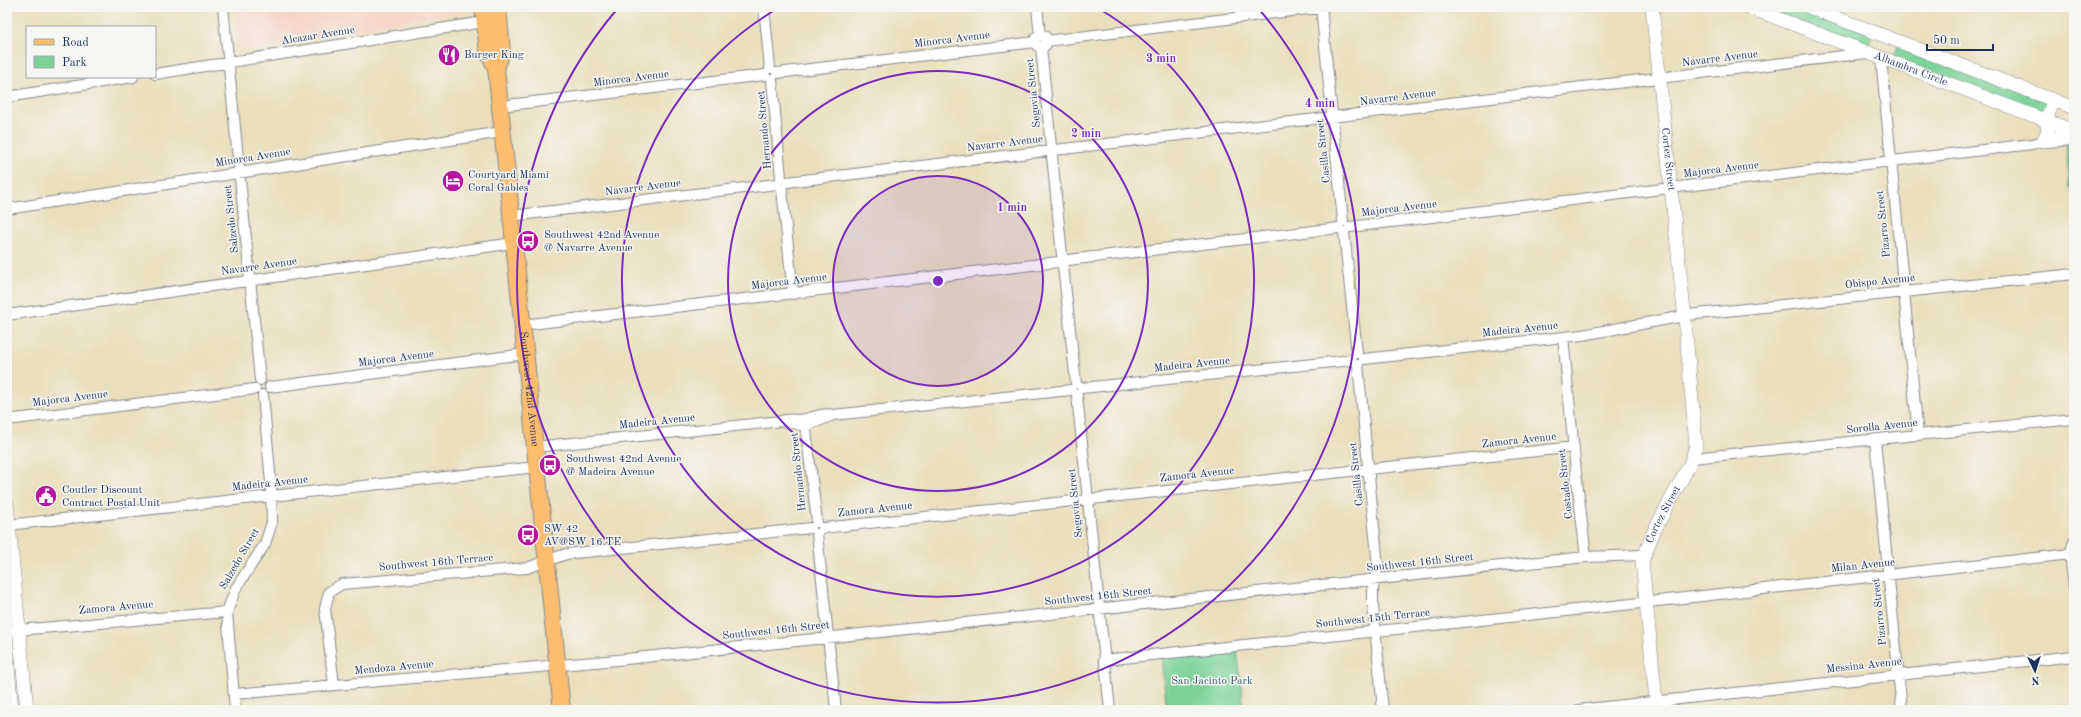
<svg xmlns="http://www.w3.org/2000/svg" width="2081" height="717" viewBox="0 0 2081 717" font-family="'Old Standard TT',serif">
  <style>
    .built { fill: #f6d2c3 }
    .green { fill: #7cd398; stroke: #4c817b }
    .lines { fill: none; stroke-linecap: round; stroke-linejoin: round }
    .minor-casing { stroke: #82878d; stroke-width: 12 }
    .tertiary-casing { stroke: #82878d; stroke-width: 14 }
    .primary-casing { stroke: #82878d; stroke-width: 18 }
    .minor { stroke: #fff; stroke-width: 10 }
    .tertiary { stroke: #fff; stroke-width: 13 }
    .primary { stroke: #fcbd6f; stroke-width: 16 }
    .ring { fill: none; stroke: #7b2cbf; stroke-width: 2 }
    .labels { text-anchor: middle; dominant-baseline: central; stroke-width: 3; stroke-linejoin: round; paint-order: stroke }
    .street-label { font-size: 11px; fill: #1b2f5e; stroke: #f6f6f2 }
    .poi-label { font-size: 11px; fill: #1b2f5e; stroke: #f6f6f2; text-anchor: start }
    .park-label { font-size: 11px; fill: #33586c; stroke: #f6f6f2 }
    .centre { fill: #7b2cbf; stroke: #f6f6f2; stroke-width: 2 }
    .ring-label { font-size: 12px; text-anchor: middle; font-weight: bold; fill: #7b2cbf; stroke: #f6f6f2; stroke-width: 3; stroke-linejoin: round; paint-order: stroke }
  </style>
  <rect width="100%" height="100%" fill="#f6f6f2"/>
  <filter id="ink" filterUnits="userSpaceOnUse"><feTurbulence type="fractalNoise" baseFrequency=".025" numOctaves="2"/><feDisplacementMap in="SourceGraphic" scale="8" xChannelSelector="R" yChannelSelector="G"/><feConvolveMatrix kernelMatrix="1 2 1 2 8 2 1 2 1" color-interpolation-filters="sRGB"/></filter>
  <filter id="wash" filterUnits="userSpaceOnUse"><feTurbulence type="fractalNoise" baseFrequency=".012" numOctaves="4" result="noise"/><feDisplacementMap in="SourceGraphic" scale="16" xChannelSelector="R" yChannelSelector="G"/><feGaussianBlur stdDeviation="0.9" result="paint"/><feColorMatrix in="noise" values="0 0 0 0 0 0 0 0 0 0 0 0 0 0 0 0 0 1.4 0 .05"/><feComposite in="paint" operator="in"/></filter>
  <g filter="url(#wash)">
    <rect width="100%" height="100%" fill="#eadfbc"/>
    <path class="built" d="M236 7H474L475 9 241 51Z"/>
    <path class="green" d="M1758 7H1801L1873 34 1867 48Z
      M1899 44 2048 101 2043 116 1893 59Z
      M2074 142V188H2070L2066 143Z
      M1237 649 1244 710H1167L1161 657Z"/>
  </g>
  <g filter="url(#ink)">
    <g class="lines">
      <g class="minor-casing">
        <path id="minor" d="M223 7 260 380
          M764 7 770 68
          M1037 7 1040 36
          M1321 7 1343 221
          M1035 41a6 6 0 1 1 12 0a6 6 0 1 1-12 0Z
          M1046 41 1325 7
          M1041 47 1062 255
          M1881 58 1918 435
          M777 73 1035 42
          M155 74 484 22
          M772 80 781 178
          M7 97 133 77
          M500 106 765 75
          M2047 142 2074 140
          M787 182 1868 53
          M782 189 793 294
          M7 209 502 132
          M511 216 777 184
          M1350 227 2032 144 2050 139 2069 130
          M1344 232 1357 353
          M1068 260 1339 228
          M1063 266 1076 383
          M7 315 514 243
          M1688 315 2074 274
          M522 325 1058 262
          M1563 337 1576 472 1586 557
          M1364 359 1582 335 1679 317
          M1358 365 1378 566 1373 588V606L1383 710
          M270 387 525 354
          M1082 388 1352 360
          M1077 395 1110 710
          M833 415 806 426 782 421C789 418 796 421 804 419 814 418 823 412 833 415L1071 390
          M7 420 255 389
          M805 421 817 522
          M1875 440 1902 710
          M534 447 782 421
          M1693 458 2074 419
          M7 525 536 467
          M823 528 1574 447
          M817 534 836 710
          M2074 542 2070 554 2074 587
          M7 631 227 612
          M1104 660 1632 604 2070 554
          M334 685 325 609 329 592 342 584 527 568 566 554 811 528
          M234 694 617 660 1586 557 1643 555
          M235 710 227 612 236 588 265 544 272 522 271 483 263 395
          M1578 710 2074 656"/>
      </g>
      <g class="tertiary-casing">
        <g id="tertiary">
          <path id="s1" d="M1652 7 1684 311"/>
          <path id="s2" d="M1748 7 2074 131"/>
          <path d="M1808 7 2074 108"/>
          <path d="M2043 141 2048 131 2046 120 2054 100"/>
          <path d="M7 505 27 710"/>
          <path d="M7 656 12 710"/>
          <path id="s3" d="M1657 710 1642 561 1655 529 1690 464 1696 446 1685 321"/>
        </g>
      </g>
      <g class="primary-casing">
        <g id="primary">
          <path id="s4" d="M483 7 488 52 496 68 562 710"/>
          <path d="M496 68 502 52 498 7"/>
        </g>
      </g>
      <use href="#minor" class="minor"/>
      <use href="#tertiary" class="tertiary"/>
      <use href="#primary" class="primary"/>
    </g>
  </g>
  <circle cx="938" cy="281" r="105" fill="#7b2cbf" fill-opacity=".12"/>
  <g class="ring">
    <circle cx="938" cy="281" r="105"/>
    <circle cx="938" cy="281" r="210"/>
    <path d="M1096 7A316 316 0 1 1 780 7"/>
    <path d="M1258 8A421 421 0 1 1 618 8"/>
  </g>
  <defs>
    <g id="restaurant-disc" transform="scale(1.15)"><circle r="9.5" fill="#b5179e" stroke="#f6f6f2"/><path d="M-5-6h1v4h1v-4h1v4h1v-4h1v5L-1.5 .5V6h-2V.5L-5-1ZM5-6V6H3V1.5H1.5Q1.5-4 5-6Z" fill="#fff"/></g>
    <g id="hotel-disc" transform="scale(1.15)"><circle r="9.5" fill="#b5179e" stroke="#f6f6f2"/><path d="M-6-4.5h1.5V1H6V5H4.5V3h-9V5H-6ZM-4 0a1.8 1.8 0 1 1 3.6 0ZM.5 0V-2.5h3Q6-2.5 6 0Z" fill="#fff"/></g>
    <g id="bus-disc" transform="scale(1.15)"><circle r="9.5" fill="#b5179e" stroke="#f6f6f2"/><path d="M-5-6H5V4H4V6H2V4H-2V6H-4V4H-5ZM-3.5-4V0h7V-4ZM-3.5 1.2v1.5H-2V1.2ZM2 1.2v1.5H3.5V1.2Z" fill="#fff"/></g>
    <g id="civic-disc" transform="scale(1.15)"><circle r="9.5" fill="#b5179e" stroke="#f6f6f2"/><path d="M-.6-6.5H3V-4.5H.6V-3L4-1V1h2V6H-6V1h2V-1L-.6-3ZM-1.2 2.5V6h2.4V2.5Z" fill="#fff"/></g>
  </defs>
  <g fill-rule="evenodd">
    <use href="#restaurant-disc" x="449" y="55"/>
    <use href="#hotel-disc" x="453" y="181"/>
    <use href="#bus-disc" x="528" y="241"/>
    <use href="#bus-disc" x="550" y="465"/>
    <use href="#civic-disc" x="46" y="496"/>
    <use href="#bus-disc" x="528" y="535"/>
  </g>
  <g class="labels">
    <g class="street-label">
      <text transform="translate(318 36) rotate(-9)">Alcazar Avenue</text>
      <text transform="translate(952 40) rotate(-7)">Minorca Avenue</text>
      <text transform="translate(1720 59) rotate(-7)">Navarre Avenue</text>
      <text stroke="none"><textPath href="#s2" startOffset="174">Alhambra Circle</textPath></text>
      <text transform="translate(631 79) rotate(-7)">Minorca Avenue</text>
      <text transform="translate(1034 93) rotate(-96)">Segovia Street</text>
      <text transform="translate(1398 98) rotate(-7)">Navarre Avenue</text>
      <text transform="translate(765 130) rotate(-95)">Hernando Street</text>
      <text transform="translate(1005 144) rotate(-7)">Navarre Avenue</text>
      <text transform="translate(1324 151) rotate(-96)">Casilla Street</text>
      <text transform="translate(253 158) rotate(-9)">Minorca Avenue</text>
      <text stroke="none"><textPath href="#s1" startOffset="153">Cortez Street</textPath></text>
      <text transform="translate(1721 170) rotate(-7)">Majorca Avenue</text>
      <text transform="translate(643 188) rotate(-7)">Navarre Avenue</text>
      <text transform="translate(1399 209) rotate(-7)">Majorca Avenue</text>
      <text transform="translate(232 219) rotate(-96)">Salzedo Street</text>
      <text transform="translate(1884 224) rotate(-96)">Pizarro Street</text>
      <text transform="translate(259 267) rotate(-8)">Navarre Avenue</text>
      <text transform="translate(789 282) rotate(-7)">Majorca Avenue</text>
      <text transform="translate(1880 282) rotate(-6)">Obispo Avenue</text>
      <text transform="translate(1520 330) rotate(-6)">Madeira Avenue</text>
      <text transform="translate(396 359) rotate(-7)">Majorca Avenue</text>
      <text transform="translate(1192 365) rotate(-6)">Madeira Avenue</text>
      <text stroke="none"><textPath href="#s4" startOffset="386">Southwest 42nd Avenue</textPath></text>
      <text transform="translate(70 399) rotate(-7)">Majorca Avenue</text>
      <text transform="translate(657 422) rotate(-6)">Madeira Avenue</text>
      <text transform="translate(1882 427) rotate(-6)">Sorolla Avenue</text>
      <text transform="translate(1519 441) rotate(-6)">Zamora Avenue</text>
      <text transform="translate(799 472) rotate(-96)">Hernando Street</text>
      <text transform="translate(1357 474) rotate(-96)">Casilla Street</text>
      <text transform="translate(1197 475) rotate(-6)">Zamora Avenue</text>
      <text transform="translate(270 484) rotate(-6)">Madeira Avenue</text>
      <text transform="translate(1566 484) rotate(-96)">Costado Street</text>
      <text transform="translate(1076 503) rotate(-96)">Segovia Street</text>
      <text transform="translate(875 510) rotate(-6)">Zamora Avenue</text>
      <text stroke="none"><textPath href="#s3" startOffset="201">Cortez Street</textPath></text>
      <text transform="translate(240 559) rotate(-60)">Salzedo Street</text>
      <text transform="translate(436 563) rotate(-5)">Southwest 16th Terrace</text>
      <text transform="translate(1420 563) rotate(-6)">Southwest 16th Street</text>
      <text transform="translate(1863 566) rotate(-6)">Milan Avenue</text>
      <text transform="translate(1098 597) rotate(-6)">Southwest 16th Street</text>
      <text transform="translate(116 608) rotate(-5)">Zamora Avenue</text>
      <text transform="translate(1880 612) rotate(-96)">Pizarro Street</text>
      <text transform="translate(1373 619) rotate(-6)">Southwest 15th Terrace</text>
      <text transform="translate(776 631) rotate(-6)">Southwest 16th Street</text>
      <text transform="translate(1864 666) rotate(-6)">Messina Avenue</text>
      <text transform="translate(394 668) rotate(-5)">Mendoza Avenue</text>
    </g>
    <g class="poi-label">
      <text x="464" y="55">Burger King</text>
      <text x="468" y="175">Courtyard Miami<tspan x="468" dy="13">Coral Gables</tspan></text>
      <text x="544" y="235">Southwest 42nd Avenue<tspan x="544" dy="13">@ Navarre Avenue</tspan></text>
      <text x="566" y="459">Southwest 42nd Avenue<tspan x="566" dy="13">@ Madeira Avenue</tspan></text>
      <text x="62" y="490">Coutler Discount<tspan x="62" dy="13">Contract Postal Unit</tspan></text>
      <text x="544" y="529">SW 42<tspan x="544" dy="13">AV@SW 16 TE</tspan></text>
    </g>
    <g class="park-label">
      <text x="1212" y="681">San Jacinto Park</text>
    </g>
  </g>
  <circle cx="938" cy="281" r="6" class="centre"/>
  <g class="ring-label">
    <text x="1161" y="62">3 min</text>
    <text x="1320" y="107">4 min</text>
    <text x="1086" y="137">2 min</text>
    <text x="1012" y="211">1 min</text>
  </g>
  <rect width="2081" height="717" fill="none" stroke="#f6f6f2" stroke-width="24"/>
  <rect x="26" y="26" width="130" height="52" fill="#f6f6f2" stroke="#9ea6b7"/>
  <rect x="34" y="39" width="20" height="6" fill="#fcbd6f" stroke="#9ea6b7"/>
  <text x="62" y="46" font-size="12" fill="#1b2f5e">Road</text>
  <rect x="34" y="56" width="20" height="12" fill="#7cd398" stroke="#9ea6b7"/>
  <text x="62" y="66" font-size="12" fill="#1b2f5e">Park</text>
  <g transform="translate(2035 671) rotate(176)" stroke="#f6f6f2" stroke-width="3" paint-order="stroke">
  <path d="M0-3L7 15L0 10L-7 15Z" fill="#1b2f5e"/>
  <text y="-6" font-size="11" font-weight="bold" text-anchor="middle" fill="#1b2f5e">N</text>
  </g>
  <path d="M1927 44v6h66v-6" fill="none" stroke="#1b2f5e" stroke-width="2"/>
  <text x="1933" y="44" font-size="12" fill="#1b2f5e" stroke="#f6f6f2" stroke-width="3" paint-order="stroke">50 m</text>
</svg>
